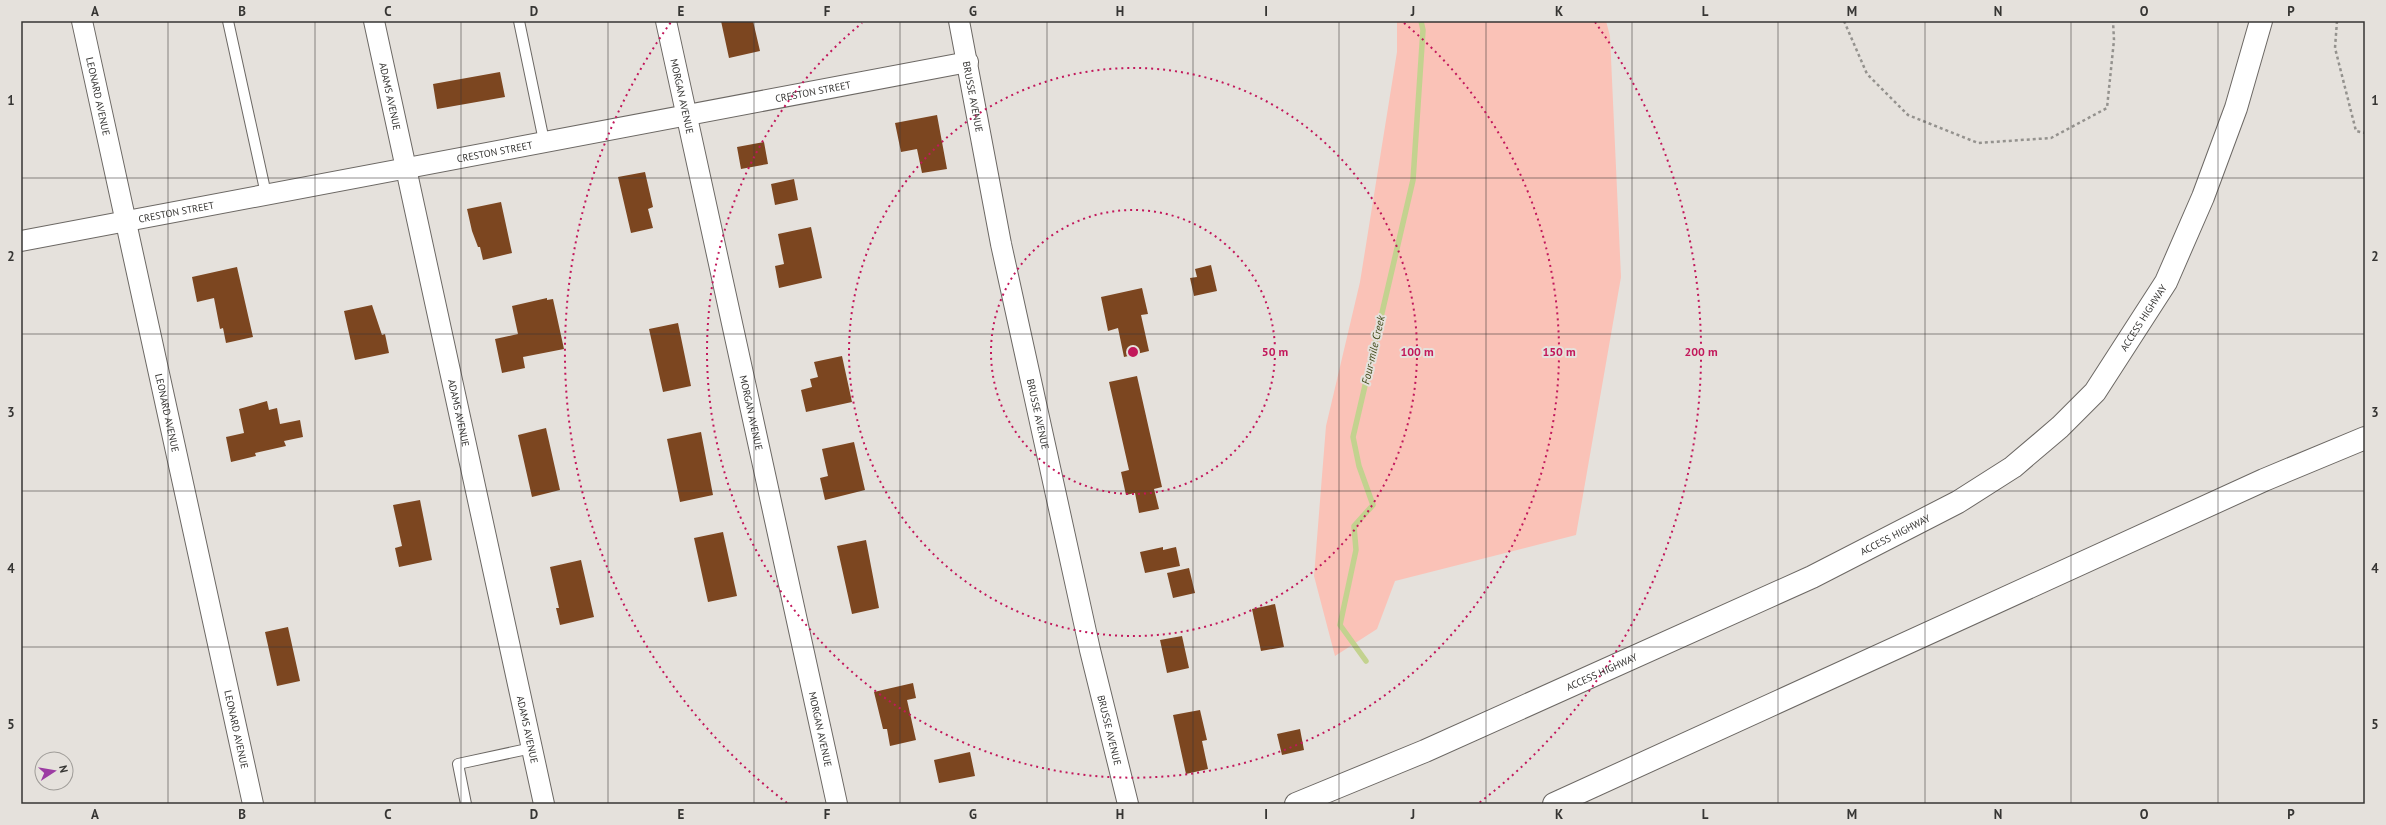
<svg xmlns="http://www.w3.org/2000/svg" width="2386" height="825" viewBox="0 0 2386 825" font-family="'PT Sans',sans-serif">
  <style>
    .green { fill: #fac2b7 }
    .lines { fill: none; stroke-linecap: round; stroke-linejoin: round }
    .stream { stroke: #c3d28f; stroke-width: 5.5 }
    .building { fill: #7c4620 }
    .service-casing { stroke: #6c6864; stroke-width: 12 }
    .minor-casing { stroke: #6c6864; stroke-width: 22 }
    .tertiary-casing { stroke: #6c6864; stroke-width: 24 }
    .motorway-casing { stroke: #6c6864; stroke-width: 24 }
    .path { stroke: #94928e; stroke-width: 2.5; stroke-dasharray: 3 3; stroke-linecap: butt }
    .service { stroke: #fff; stroke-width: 10 }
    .minor { stroke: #fff; stroke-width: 20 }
    .tertiary { stroke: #fff; stroke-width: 22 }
    .motorway { stroke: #fff; stroke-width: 22 }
    .grid { fill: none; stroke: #363533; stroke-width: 1; stroke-opacity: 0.55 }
    .ring { fill: none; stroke: #c2185b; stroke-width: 2; stroke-dasharray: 2 4 }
    .labels { text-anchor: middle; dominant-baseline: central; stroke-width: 4; stroke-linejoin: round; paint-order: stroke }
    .street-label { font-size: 10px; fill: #363533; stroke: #e5e1dc }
    .water-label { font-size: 11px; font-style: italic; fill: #3b4412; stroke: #e5e1dc }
    .centre { fill: #c2185b; stroke: #e5e1dc; stroke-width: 2 }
    .ring-label { font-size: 12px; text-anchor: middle; font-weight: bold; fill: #c2185b; stroke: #e5e1dc; stroke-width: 4; stroke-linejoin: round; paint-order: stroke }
    .neatline { fill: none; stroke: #363533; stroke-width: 1.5 }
    .grid-label { font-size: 13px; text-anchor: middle; font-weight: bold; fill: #363533 }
  </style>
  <rect width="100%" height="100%" fill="#e5e1dc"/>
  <path class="green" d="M1397 21H1606L1610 36 1621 277 1576 535 1395 581 1377 629 1335 656 1314 576 1326 426 1360 282 1397 52Z"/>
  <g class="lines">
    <path class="stream" d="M1366 661 1340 625 1356 550 1354 526 1373 505 1359 466 1353 437 1413 180 1423 30 1421 21"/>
  </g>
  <path class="building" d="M721 21H753L760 51 729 58Z
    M500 72 505 97 437 109 433 84Z
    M937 115 947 169 922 173 917 149 901 152 895 123Z
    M764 142 768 164 741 169 737 147Z
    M645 172 653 207 648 209 653 228 631 233 618 177Z
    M794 179 798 200 775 205 771 184Z
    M501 202 512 253 483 260 480 247H478L472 231 467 209Z
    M811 227 822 278 779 288 775 266 784 264 778 234Z
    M1211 265 1217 291 1194 296 1190 278 1197 277 1195 269Z
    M237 267 253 337 226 343 223 328 220 329 214 298 197 302 192 277Z
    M1142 288 1148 314 1141 315 1149 351 1124 357 1118 328 1108 331 1101 297Z
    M547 298V300L553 299 564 349 523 357 525 368 502 373 495 339 518 334 512 306Z
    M372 305 382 335 385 334 389 353 355 360 344 311Z
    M678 323 691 386 663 392 649 329Z
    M842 356 852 402 806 412 801 390 812 387 810 379 818 377 814 362Z
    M1137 376 1162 487 1154 489 1159 509 1139 513 1135 493 1126 495 1121 472 1129 470 1109 382Z
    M267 401 269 410 277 408 280 424 300 420 303 437 284 441 286 446 255 453 256 456 231 462 226 437 244 433 239 409Z
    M546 428 560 490 532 497 518 435Z
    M701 432 713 495 680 502 667 439Z
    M854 442 865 490 825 500 820 478 828 476 822 449Z
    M420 500 432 560 399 567 395 548 402 546 393 505Z
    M723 532 737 596 708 602 694 538Z
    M866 540 879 608 852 614 837 546Z
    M1163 547V550L1176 547 1180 566 1145 573 1140 552Z
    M581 560 594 617 560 625 556 608H559L550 567Z
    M1189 568 1195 593 1173 598 1167 573Z
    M1275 604 1284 647 1261 651 1252 609Z
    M288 627 300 681 277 686 265 632Z
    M1182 636 1189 668 1167 673 1160 640Z
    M913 683 916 698 907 700 916 740 890 746 887 729H883L874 692Z
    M1200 710 1207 740 1202 741 1208 769 1186 774 1173 715Z
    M1300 729 1304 750 1282 755 1277 734Z
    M970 752 975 776 939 783 934 760Z"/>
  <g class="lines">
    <g class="service-casing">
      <path id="service" d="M228 21 266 194
        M519 21 544 141
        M466 804 458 764 532 748"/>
    </g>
    <g class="minor-casing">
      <g id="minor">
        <path id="s1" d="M82 21 253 804"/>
        <path id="s2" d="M374 21 544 804"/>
        <path id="s3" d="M666 21 837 804"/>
        <path id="s4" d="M959 21 1001 244 1090 650 1128 804"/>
        <path id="s5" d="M21 241 968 62"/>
      </g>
    </g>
    <g class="tertiary-casing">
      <g id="tertiary">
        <path id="s6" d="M1296 804 1425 751 1812 577 1958 502 2013 467 2060 427 2095 392 2166 282 2203 197 2236 108 2261 21"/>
      </g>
    </g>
    <g class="motorway-casing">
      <path id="motorway" d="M1554 804 2264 480 2365 438"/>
    </g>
    <path class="path" d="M1844 21 1867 74 1908 115 1978 143 2051 138 2107 108 2114 40 2113 21
      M2337 21 2335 48 2356 131 2365 133"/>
    <use href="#service" class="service"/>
    <use href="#minor" class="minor"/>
    <use href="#tertiary" class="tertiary"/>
    <use href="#motorway" class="motorway"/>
  </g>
  <path class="grid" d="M168 21V804M315 21V804M461 21V804M608 21V804M754 21V804M900 21V804M1047 21V804M1193 21V804M1339 21V804M1486 21V804M1632 21V804M1778 21V804M1925 21V804M2071 21V804M2218 21V804M21 178H2365M21 334H2365M21 491H2365M21 647H2365"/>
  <g class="ring">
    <circle cx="1133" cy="352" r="142"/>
    <circle cx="1133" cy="352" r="284"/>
    <path d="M1404 23A426 426 0 1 1 862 23"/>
    <path d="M787 803A568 568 0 0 1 671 22M1595 22A568 568 0 0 1 1479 803"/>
  </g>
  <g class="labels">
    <g class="street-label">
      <text stroke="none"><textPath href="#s5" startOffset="806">CRESTON STREET</textPath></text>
      <text stroke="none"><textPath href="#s1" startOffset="77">LEONARD AVENUE</textPath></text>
      <text stroke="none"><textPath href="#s2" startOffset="77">ADAMS AVENUE</textPath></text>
      <text stroke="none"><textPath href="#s3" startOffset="77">MORGAN AVENUE</textPath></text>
      <text stroke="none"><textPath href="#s4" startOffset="77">BRUSSE AVENUE</textPath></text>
      <text stroke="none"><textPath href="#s5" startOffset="482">CRESTON STREET</textPath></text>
      <text stroke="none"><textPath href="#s5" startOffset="158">CRESTON STREET</textPath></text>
      <text stroke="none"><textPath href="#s6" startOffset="993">ACCESS HIGHWAY</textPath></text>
      <text stroke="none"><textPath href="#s1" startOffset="401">LEONARD AVENUE</textPath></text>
      <text stroke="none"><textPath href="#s2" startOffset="401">ADAMS AVENUE</textPath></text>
      <text stroke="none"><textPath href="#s3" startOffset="401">MORGAN AVENUE</textPath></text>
      <text stroke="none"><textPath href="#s4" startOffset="401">BRUSSE AVENUE</textPath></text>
      <text stroke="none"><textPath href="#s6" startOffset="657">ACCESS HIGHWAY</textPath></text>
      <text stroke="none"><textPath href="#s6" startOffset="333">ACCESS HIGHWAY</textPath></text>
      <text stroke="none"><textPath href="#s1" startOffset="725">LEONARD AVENUE</textPath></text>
      <text stroke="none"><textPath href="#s2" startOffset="725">ADAMS AVENUE</textPath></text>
      <text stroke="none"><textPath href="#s3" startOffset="725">MORGAN AVENUE</textPath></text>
      <text stroke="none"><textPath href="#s4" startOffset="725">BRUSSE AVENUE</textPath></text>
    </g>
    <g class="water-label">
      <text transform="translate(1373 350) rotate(-77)">Four-mile Creek</text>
    </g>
  </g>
  <circle cx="1133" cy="352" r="6" class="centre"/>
  <g class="ring-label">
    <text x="1275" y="356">50 m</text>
    <text x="1417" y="356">100 m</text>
    <text x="1559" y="356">150 m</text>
    <text x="1701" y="356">200 m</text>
  </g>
  <rect width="2386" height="825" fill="none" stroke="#e5e1dc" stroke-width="44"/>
  <g transform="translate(54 771) rotate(78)"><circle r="19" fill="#e5e1dc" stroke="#9f9c98"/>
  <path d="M0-3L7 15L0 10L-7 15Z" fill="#9c3ca3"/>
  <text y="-6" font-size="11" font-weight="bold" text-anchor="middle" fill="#363533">N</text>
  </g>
  <rect x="22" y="22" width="2342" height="781" class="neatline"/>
  <g class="grid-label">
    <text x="95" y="16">A</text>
    <text x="242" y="16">B</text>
    <text x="388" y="16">C</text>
    <text x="534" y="16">D</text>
    <text x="681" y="16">E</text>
    <text x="827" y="16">F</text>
    <text x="973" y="16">G</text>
    <text x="1120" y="16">H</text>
    <text x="1266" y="16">I</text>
    <text x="1413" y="16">J</text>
    <text x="1559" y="16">K</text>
    <text x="1705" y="16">L</text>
    <text x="1852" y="16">M</text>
    <text x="1998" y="16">N</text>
    <text x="2144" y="16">O</text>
    <text x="2291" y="16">P</text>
    <text x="11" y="105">1</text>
    <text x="2375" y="105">1</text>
    <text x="11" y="261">2</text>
    <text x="2375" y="261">2</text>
    <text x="11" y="417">3</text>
    <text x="2375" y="417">3</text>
    <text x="11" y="573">4</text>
    <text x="2375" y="573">4</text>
    <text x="11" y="729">5</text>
    <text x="2375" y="729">5</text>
    <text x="95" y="819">A</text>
    <text x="242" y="819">B</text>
    <text x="388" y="819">C</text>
    <text x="534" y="819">D</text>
    <text x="681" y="819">E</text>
    <text x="827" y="819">F</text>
    <text x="973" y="819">G</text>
    <text x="1120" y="819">H</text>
    <text x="1266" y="819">I</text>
    <text x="1413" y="819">J</text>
    <text x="1559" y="819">K</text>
    <text x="1705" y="819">L</text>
    <text x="1852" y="819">M</text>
    <text x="1998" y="819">N</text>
    <text x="2144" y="819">O</text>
    <text x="2291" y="819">P</text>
  </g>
</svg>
